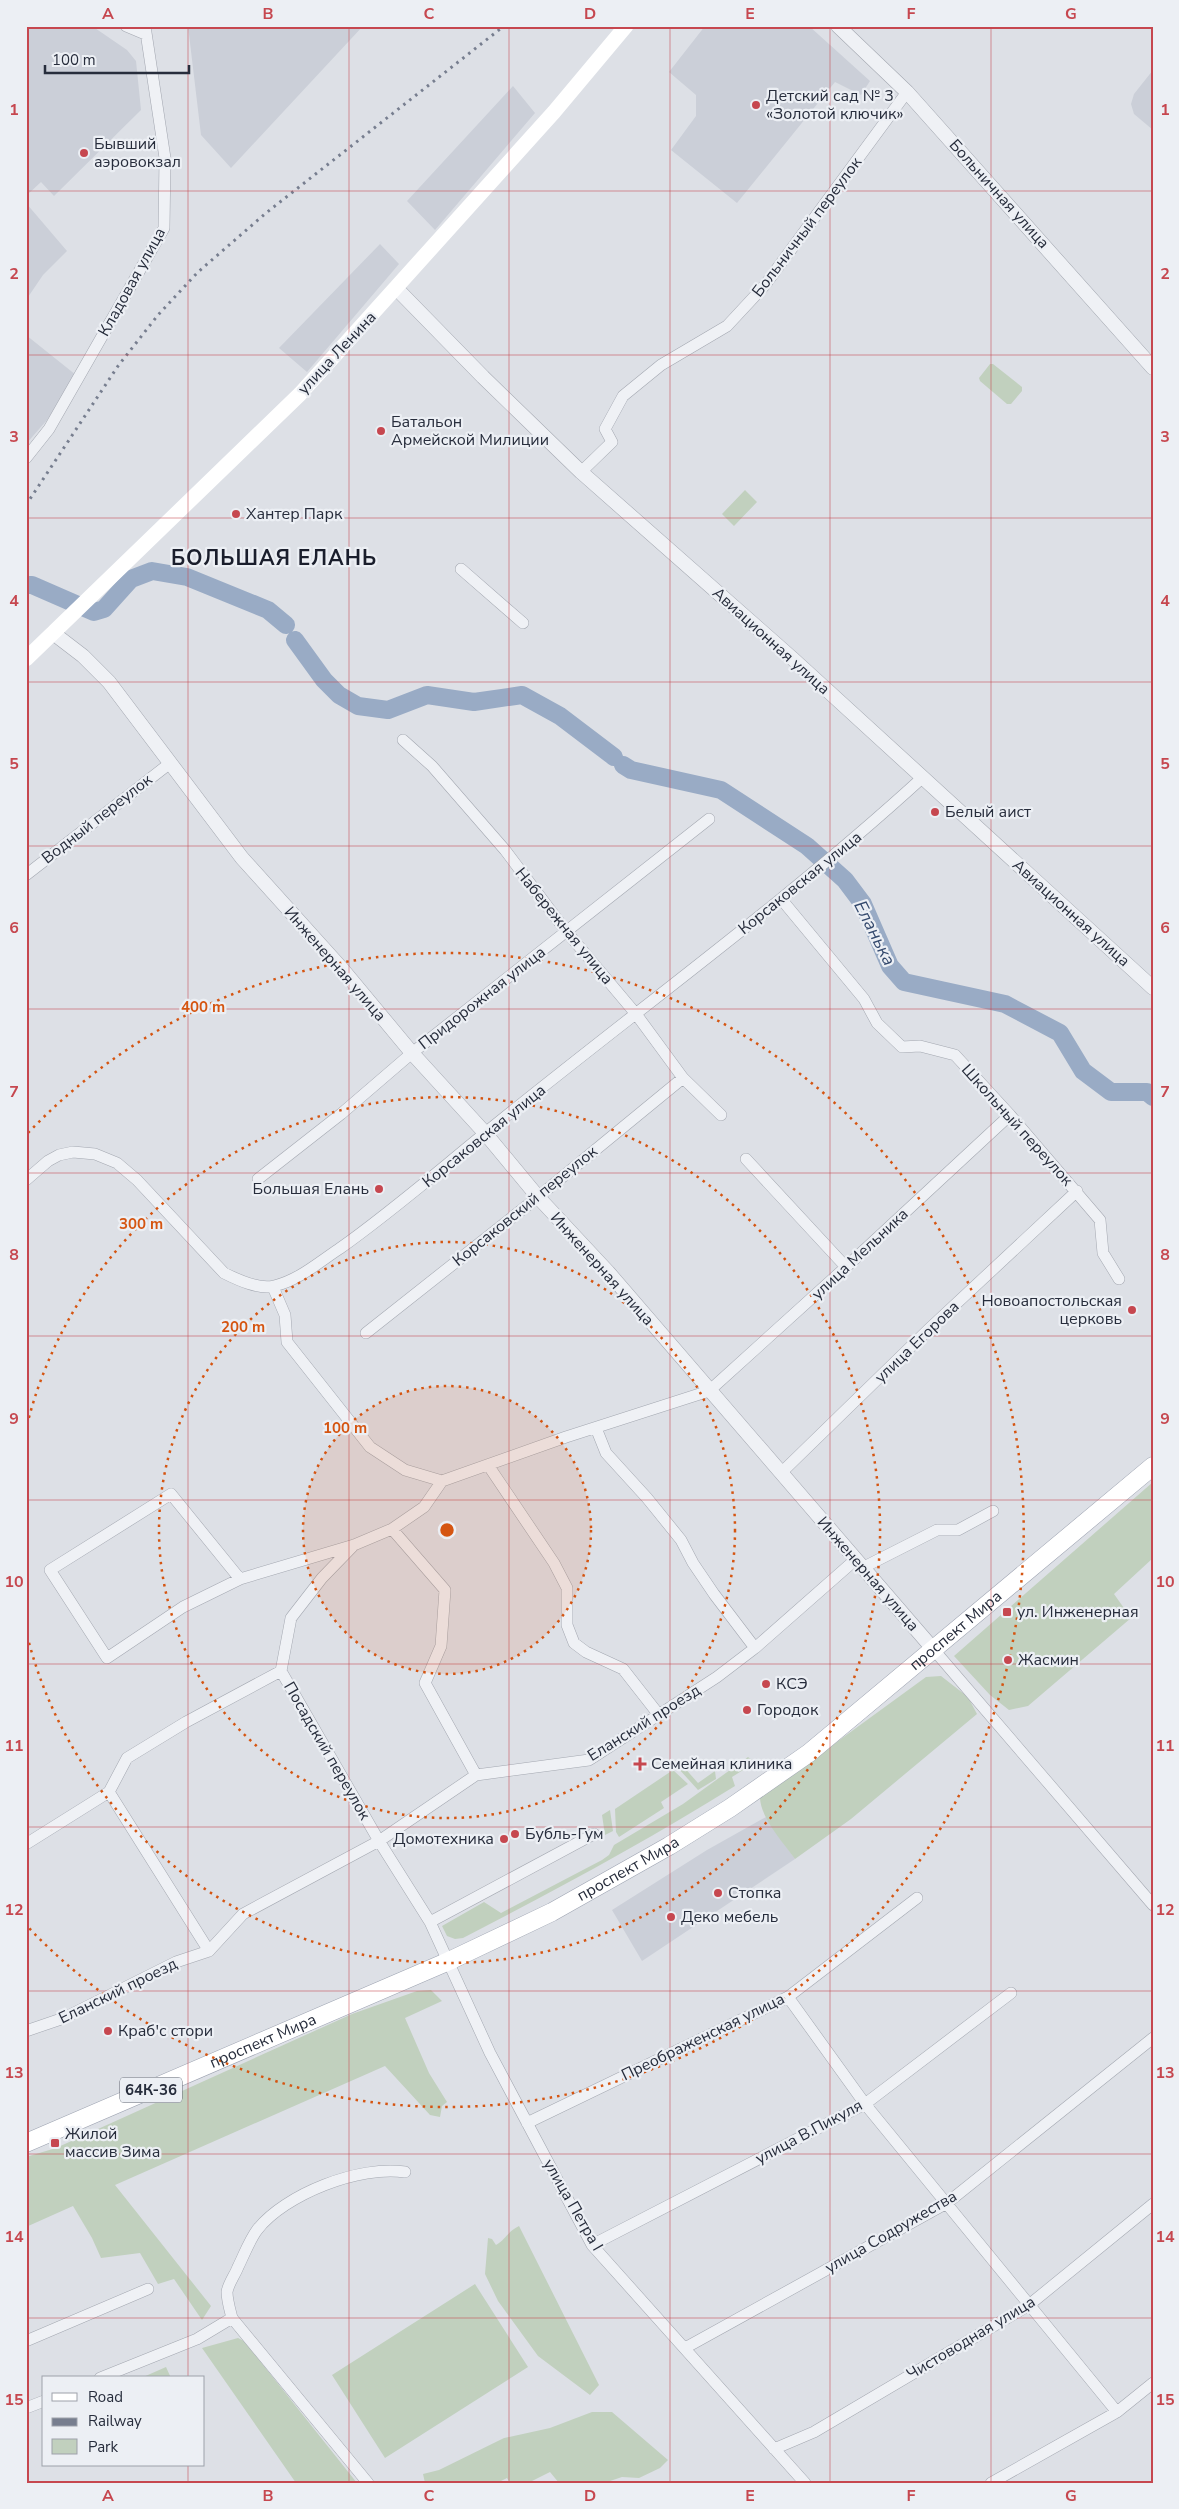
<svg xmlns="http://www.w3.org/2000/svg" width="1179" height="2509" viewBox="0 0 1179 2509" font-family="'Nunito Sans',sans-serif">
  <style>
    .built { fill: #cbcfd8 }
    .green { fill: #c1d0be }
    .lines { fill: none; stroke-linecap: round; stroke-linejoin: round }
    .river { stroke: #99abc5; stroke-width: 18 }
    .minor-casing { stroke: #a3a7b0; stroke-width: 12 }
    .tertiary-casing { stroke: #a3a7b0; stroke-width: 15 }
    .primary-casing { stroke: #9da3b1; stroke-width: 19 }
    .minor { stroke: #eff1f5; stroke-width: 11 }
    .tertiary { stroke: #eff1f5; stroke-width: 14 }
    .secondary { stroke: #fff; stroke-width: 15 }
    .primary { stroke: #fff; stroke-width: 18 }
    .rail { stroke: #777e8f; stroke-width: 3; stroke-dasharray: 2.5 5; stroke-linecap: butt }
    .grid { fill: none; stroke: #c6474f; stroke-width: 1; stroke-opacity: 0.55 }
    .ring { fill: none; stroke: #d55511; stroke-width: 2.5; stroke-dasharray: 2.5 5 }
    .poi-dot { fill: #c6474f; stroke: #eceff4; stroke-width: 2 }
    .labels { text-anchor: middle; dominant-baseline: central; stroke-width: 4.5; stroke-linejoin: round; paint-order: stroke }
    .shield { fill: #eceff4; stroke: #626773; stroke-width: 1 }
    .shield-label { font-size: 15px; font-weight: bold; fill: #272d3c }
    .poi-label { font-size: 16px; fill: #272d3c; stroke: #eceff4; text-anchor: start }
    .street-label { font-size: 16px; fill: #272d3c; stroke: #eceff4 }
    .water-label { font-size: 18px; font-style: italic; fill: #34496d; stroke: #eceff4 }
    .district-label { font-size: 21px; font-weight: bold; letter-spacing: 1px; fill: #1a1e2c; stroke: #eceff4 }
    .centre { fill: #d55511; stroke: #eceff4; stroke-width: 2.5 }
    .ring-label { font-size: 15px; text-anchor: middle; font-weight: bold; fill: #d55511; stroke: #eceff4; stroke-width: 4.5; stroke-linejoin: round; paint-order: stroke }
    .neatline { fill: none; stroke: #c6474f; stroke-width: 2 }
    .grid-label { font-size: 16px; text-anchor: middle; font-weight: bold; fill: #c6474f }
  </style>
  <rect width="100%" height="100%" fill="#dde0e6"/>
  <path class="built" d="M26 26H92L127 50 136 61 141 110 54 196 41 182 26 196Z
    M188 26H363L231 168 201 135Z
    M705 26H809L870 81 861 95 835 82 737 203 671 150 696 116V95L669 72Z
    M1153 70V130L1134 114 1131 104 1134 94Z
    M513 86 535 113 435 230 407 201Z
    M26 203 67 251 43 275 26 300Z
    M380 244 399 264 307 372 279 348Z
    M26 335 76 375 47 420 26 444Z
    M766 1817 795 1859 642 1961 612 1910 707 1850Z"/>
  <path class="green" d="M990 364H993L1022 387V391L1011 404H1007L980 381 979 378Z
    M745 490 757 502 734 526 722 514Z
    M1153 1482V1558L1114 1594 1131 1618 1028 1706 1009 1710 990 1695 954 1656Z
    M941 1676 968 1697 977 1714 851 1819 795 1859C783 1842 761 1819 760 1798L926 1677Z
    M748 1757 752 1760 751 1765 732 1777 735 1786C647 1841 556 1890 463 1938L455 1939 447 1936 442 1926 484 1902 501 1913 602 1860 609 1855 614 1845 683 1804Z
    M682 1765 698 1783 715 1771 716 1779 698 1790 678 1768Z
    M673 1770 688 1784 661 1802 664 1808 619 1837 616 1832 615 1809Z
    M610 1810 613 1831 605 1835 602 1815Z
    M431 1990 442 2001 405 2018 429 2073 447 2102 442 2106 440 2117 430 2115 385 2066 115 2185 211 2306 202 2320 174 2279 158 2284 140 2253 101 2258 92 2238 73 2206 26 2227V2157L56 2148 352 2014 417 1991Z
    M519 2226 599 2385 590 2395 538 2356 498 2301 485 2274 488 2238 492 2239 496 2245C506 2239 507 2232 519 2226Z
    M475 2284 528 2367 385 2458 332 2375Z
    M238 2338 244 2341 357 2483H296L202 2348Z
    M166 2367 171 2378H141Z
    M592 2412H612L668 2460 660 2468 639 2478 622 2477 604 2483H559L550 2472 528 2483H510L507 2478 497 2483H425L423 2474 439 2470 504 2438 550 2428Z"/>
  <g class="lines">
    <path class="river" d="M26 585H32L94 612 104 609 131 579 152 571 187 577 268 610 286 625
      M295 640 324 680 339 695 358 706 388 710 427 695 474 702 522 695 560 716 614 757
      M623 765 631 770 721 790 807 846 845 880 863 904 890 966 904 982 1005 1004 1060 1033 1083 1071 1111 1092H1147L1153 1097"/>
    <g class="minor-casing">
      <path id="minor" d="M126 26 145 34
        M26 458 49 429 164 228 165 158 145 26
        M581 472 612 442 605 429 623 396 661 365 727 326 765 285 907 92
        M461 569 523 623
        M403 740 432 766 505 850 566 931 636 1014 683 1078 721 1115
        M26 875 169 764
        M782 900 864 999 877 1023 902 1047 920 1046 955 1055 1010 1115 1100 1220 1103 1253 1119 1279
        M746 1159 846 1267
        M258 1179 341 1114 412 1053 709 819
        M26 1180 48 1161 59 1155 73 1152 95 1154 117 1163 137 1180 224 1273C238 1280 259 1290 274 1286 299 1280 319 1262 339 1249 390 1213 436 1173 484 1134 630 1015 783 905 922 778
        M273 1287 285 1315 287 1342 370 1447 405 1470 442 1481 566 1437 709 1391 846 1267 1010 1115
        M366 1333 538 1197 683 1078
        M596 1428 606 1453 647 1498 681 1540 693 1563 714 1594 755 1648
        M488 1465 554 1563 567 1588V1625L574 1643 586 1652 623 1669 659 1715
        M781 1473 929 1329 1077 1191
        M392 1529 445 1590 441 1646 425 1683 476 1775
        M354 1545 322 1578 291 1618 281 1671 379 1841 430 1922 490 2053 592 2245 805 2483
        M864 1567 937 1530H958L993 1511
        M240 1579 171 1494 50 1570 107 1658 183 1607 240 1579 354 1545 392 1529 424 1507 442 1481
        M934 1650 1153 1905
        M281 1671 186 1722 127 1758 109 1792 209 1951 243 1914 379 1841 476 1775 589 1760 717 1677 755 1648 855 1560
        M26 1844 109 1792
        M430 1922 594 1834
        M788 1997 865 2104 1117 2412
        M26 2031 64 2018 176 1962 209 1951
        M527 2123 788 1997 917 1898
        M592 2245 865 2104 1011 1993
        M232 2318 368 2483
        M26 2341 148 2289
        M685 2348 947 2203 1153 2038
        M100 2378 197 2339 232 2318C230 2310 227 2300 227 2292 228 2284 235 2275 238 2267 244 2255 249 2241 257 2230 285 2194 360 2165 405 2172
        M26 2408 44 2401
        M774 2449 814 2432 1029 2305 1153 2204
        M991 2483 1117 2412 1153 2383"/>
    </g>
    <g class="tertiary-casing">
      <path id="tertiary" d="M838 26 907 92 1153 368
        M396 288 483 377 581 472 793 659 1153 988
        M53 633 83 656 109 682 242 858 343 970 412 1053 485 1133 538 1197 608 1272 934 1650"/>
    </g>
    <g class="primary-casing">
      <g id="primary">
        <path id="s1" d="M26 2143 449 1961 552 1912 669 1846 730 1808 809 1753 1153 1466"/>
      </g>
    </g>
    <use href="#minor" class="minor"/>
    <use href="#tertiary" class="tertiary"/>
    <path class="secondary" d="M26 659 300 394 554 112 626 26"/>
    <use href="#primary" class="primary"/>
    <path class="rail" d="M26 505 118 366 158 315 198 272 266 213 504 26"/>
  </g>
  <path class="grid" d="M188 26V2378M349 26V2483M509 26V2483M670 26V2483M830 26V2483M991 26V2483M26 191H1153M26 355H1153M26 518H1153M26 682H1153M26 846H1153M26 1009H1153M26 1173H1153M26 1336H1153M26 1500H1153M26 1664H1153M26 1827H1153M26 1991H1153M26 2154H1153M26 2318H1153M188 2465V2483"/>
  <circle cx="447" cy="1530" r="144" fill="#d55511" fill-opacity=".12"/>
  <g class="ring">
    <circle cx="447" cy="1530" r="144"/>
    <circle cx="447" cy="1530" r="288"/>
    <path d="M27 1425A433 433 0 1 1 27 1635"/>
    <path d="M28 1133A577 577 0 1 1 28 1927"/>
  </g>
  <g class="poi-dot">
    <circle cx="756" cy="105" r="5"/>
    <circle cx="84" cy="153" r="5"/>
    <circle cx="381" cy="431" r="5"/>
    <circle cx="236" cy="514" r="5"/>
    <circle cx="935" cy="812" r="5"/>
    <circle cx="379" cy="1189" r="5"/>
    <circle cx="1132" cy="1310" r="5"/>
    <rect x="1002" y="1607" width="10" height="10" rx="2.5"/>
    <circle cx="1008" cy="1660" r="5"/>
    <circle cx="766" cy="1684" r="5"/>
    <circle cx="747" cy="1710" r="5"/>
    <path d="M637.5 1756.5h5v5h5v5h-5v5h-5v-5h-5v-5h5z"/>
    <circle cx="515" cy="1834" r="5"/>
    <circle cx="504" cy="1839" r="5"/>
    <circle cx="718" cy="1893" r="5"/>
    <circle cx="671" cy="1917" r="5"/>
    <circle cx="108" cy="2031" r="5"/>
    <rect x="50" y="2138" width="10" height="10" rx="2.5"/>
  </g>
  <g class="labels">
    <rect class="shield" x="120" y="2077.5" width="62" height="25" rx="4"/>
    <g class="shield-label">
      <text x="151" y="2090">64К-36</text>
    </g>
    <g class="poi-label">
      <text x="766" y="96">Детский сад № 3<tspan x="766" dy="18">«Золотой ключик»</tspan></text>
      <text x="94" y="144">Бывший<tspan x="94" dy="18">аэровокзал</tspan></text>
      <text x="391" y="422">Батальон<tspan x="391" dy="18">Армейской Милиции</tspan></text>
      <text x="246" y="514">Хантер Парк</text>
      <text x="945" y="812">Белый аист</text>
      <text x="369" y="1189" text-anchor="end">Большая Елань</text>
      <text x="1122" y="1301" text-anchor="end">Новоапостольская<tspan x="1122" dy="18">церковь</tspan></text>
      <text x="1017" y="1612">ул. Инженерная</text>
      <text x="1018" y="1660">Жасмин</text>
      <text x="776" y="1684">КСЭ</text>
      <text x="757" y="1710">Городок</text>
      <text x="651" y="1764">Семейная клиника</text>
      <text x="525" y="1834">Бубль-Гум</text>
      <text x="494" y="1839" text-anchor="end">Домотехника</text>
      <text x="728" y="1893">Стопка</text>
      <text x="681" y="1917">Деко мебель</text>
      <text x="118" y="2031">Краб'с стори</text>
      <text x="65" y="2134">Жилой<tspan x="65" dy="18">массив Зима</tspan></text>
    </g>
    <g class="street-label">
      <text transform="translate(999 194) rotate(48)">Больничная улица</text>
      <text transform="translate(807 227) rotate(-53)">Больничный переулок</text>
      <text transform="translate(132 282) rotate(-61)">Кладовая улица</text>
      <text transform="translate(337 353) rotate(-47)">улица Ленина</text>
      <text transform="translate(771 641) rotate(42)">Авиационная улица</text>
      <text transform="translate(97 819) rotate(-38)">Водный переулок</text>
      <text transform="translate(800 883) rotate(-39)">Корсаковская улица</text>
      <text transform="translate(1071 913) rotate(42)">Авиационная улица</text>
      <text transform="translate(564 926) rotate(51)">Набережная улица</text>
      <text transform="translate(335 964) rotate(49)">Инженерная улица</text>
      <text transform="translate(482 998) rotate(-38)">Придорожная улица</text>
      <text transform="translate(1017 1125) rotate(48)">Школьный переулок</text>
      <text transform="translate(484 1136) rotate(-39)">Корсаковская улица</text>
      <text transform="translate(525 1206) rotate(-39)">Корсаковский переулок</text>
      <text transform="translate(860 1254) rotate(-43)">улица Мельника</text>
      <text transform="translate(602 1269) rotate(48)">Инженерная улица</text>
      <text transform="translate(917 1342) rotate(-44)">улица Егорова</text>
      <text transform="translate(868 1574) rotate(49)">Инженерная улица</text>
      <text stroke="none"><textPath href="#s1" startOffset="1068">проспект Мира</textPath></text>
      <text transform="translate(644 1723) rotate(-32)">Еланский проезд</text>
      <text transform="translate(327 1751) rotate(60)">Посадский переулок</text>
      <text stroke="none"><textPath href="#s1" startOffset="662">проспект Мира</textPath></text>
      <text transform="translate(118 1991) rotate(-26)">Еланский проезд</text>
      <text transform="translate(703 2037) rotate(-26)">Преображенская улица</text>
      <text stroke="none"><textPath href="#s1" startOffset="258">проспект Мира</textPath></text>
      <text transform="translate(809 2132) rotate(-28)">улица В.Пикуля</text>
      <text transform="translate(573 2205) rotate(60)">улица Петра I</text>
      <text transform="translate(891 2232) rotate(-30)">улица Содружества</text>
      <text transform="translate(971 2338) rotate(-31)">Чистоводная улица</text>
    </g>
    <g class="water-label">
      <text transform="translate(875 933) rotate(63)">Еланька</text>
    </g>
    <g class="district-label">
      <text x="274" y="558">БОЛЬШАЯ ЕЛАНЬ</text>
    </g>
  </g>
  <circle cx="447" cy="1530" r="8" class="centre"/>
  <g class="ring-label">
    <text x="203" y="1012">400 m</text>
    <text x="141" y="1229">300 m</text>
    <text x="243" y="1332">200 m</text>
    <text x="345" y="1433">100 m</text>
  </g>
  <rect width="1179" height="2509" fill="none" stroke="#eceff4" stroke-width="55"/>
  <rect x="42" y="2376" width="162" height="90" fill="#eceff4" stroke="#9da1aa"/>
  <rect x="52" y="2393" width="25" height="8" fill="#ffffff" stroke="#9da1aa"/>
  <text x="88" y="2402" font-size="15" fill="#272d3c">Road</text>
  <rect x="52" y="2418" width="25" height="8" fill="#777e8f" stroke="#9da1aa"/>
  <text x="88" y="2426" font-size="15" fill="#272d3c">Railway</text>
  <rect x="52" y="2439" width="25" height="15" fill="#c1d0be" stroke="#9da1aa"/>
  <text x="88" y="2452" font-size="15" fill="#272d3c">Park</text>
  <path d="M45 65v8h144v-8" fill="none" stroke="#272d3c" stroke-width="2.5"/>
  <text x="52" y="65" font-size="15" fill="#272d3c" stroke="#eceff4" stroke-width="4" paint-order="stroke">100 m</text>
  <rect x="28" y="28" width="1124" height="2454" class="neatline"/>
  <g class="grid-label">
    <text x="108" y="19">A</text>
    <text x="268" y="19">B</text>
    <text x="429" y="19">C</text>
    <text x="590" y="19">D</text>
    <text x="750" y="19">E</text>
    <text x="911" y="19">F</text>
    <text x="1071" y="19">G</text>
    <text x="14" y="115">1</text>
    <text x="1165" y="115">1</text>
    <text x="14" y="279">2</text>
    <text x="1165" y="279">2</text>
    <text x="14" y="442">3</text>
    <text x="1165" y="442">3</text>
    <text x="14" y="606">4</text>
    <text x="1165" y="606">4</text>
    <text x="14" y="769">5</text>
    <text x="1165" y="769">5</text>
    <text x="14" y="933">6</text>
    <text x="1165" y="933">6</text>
    <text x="14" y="1097">7</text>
    <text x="1165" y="1097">7</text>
    <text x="14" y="1260">8</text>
    <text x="1165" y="1260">8</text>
    <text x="14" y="1424">9</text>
    <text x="1165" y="1424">9</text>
    <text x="14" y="1587">10</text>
    <text x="1165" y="1587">10</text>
    <text x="14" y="1751">11</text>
    <text x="1165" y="1751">11</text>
    <text x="14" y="1915">12</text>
    <text x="1165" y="1915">12</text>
    <text x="14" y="2078">13</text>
    <text x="1165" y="2078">13</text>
    <text x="14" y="2242">14</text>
    <text x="1165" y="2242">14</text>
    <text x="14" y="2405">15</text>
    <text x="1165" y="2405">15</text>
    <text x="108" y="2501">A</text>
    <text x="268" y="2501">B</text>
    <text x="429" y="2501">C</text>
    <text x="590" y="2501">D</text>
    <text x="750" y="2501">E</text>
    <text x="911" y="2501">F</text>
    <text x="1071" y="2501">G</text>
  </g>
</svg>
